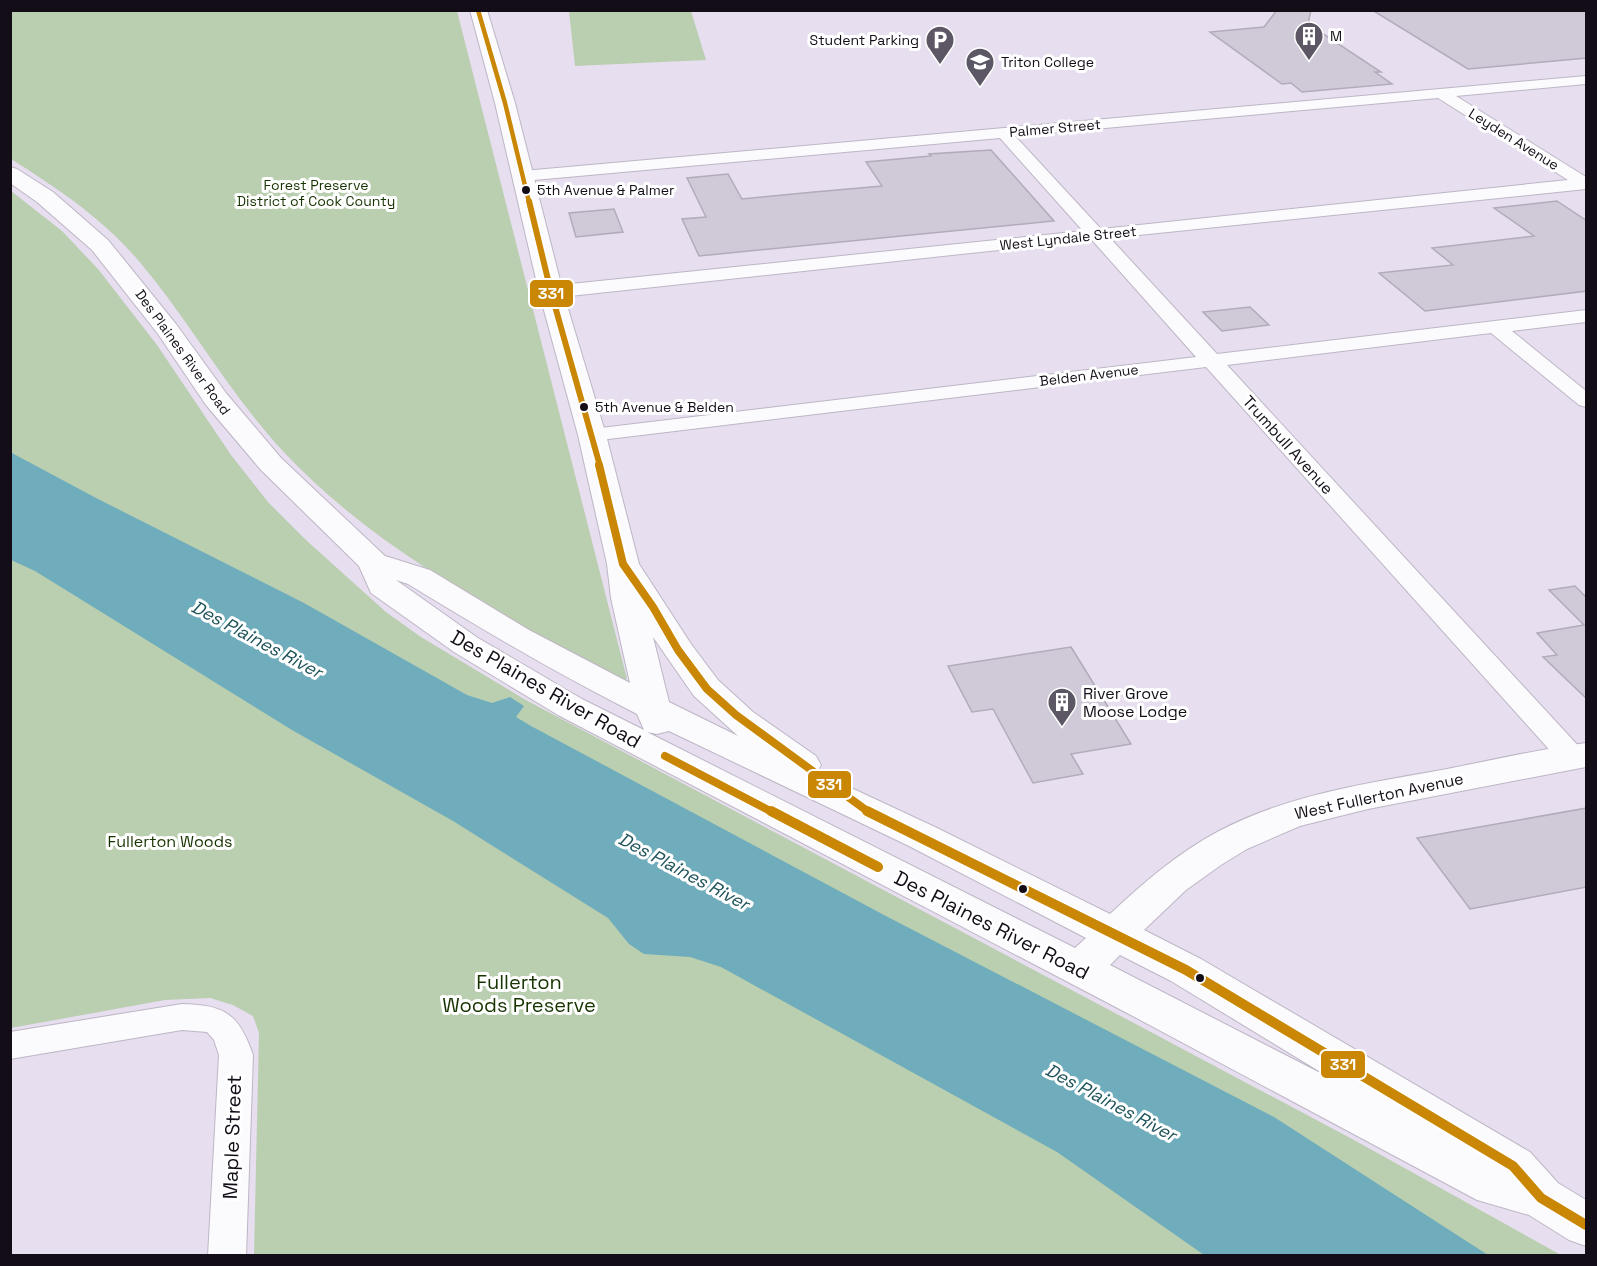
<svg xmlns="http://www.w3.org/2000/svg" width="1597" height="1266" viewBox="0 0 1597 1266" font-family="'Space Grotesk',sans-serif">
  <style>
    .green { fill: #baceb0 }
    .water { fill: #6fadbc }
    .building { fill: #d0c9d7; stroke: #b2abb9; stroke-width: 1.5 }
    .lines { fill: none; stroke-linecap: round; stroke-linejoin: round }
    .street-casing { stroke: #bdb6c4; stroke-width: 2 }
    .secondary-casing { stroke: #bdb6c4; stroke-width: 2 }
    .street { fill: #fbfafd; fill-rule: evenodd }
    .secondary { fill: #fbfafd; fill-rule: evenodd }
    .bus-1-far3-casing { stroke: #fff; stroke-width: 7 }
    .bus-1-far2-casing { stroke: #fff; stroke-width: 10 }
    .bus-1-far1-casing { stroke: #fff; stroke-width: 12 }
    .bus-1-casing { stroke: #fff; stroke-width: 14 }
    .bus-1-far3 { stroke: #c98705; stroke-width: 4.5 }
    .bus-1-far2 { stroke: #c98705; stroke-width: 6 }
    .bus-1-far1 { stroke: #c98705; stroke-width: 8 }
    .bus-1 { stroke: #c98705; stroke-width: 10 }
    .bus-dot { fill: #130d18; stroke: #fff; stroke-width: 2 }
    .labels { text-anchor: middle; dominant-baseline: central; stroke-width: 6; stroke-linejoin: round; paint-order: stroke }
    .far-poi-label { font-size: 14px; fill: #130d18; stroke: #fff; text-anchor: start }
    .far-street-label { font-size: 14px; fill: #130d18; stroke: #fff }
    .far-park-label { font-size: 14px; fill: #173300; stroke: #fff }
    .bus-label { font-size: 14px; fill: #130d18; stroke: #fff; text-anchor: start }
    .street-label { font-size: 16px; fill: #130d18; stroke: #fff }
    .poi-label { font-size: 16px; fill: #130d18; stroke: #fff; text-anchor: start }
    .park-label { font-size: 16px; fill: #173300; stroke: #fff }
    .water-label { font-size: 18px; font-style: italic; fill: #20545b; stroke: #fff }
    .near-street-label { font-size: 20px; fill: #130d18; stroke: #fff }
    .near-park-label { font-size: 20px; fill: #173300; stroke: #fff }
    .line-badge { stroke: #fff; stroke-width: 2 }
    .badge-label { font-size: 16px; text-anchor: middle; font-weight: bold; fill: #fff }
  </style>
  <rect width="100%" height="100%" fill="#e7def0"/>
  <path class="green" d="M11 11H457L627 679 620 680C500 613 375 551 280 448 227 390 189 320 138 260 102 218 57 188 11 159Z
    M569 11H691L706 60 575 66Z
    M11 191 62 231 98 269 157 345 231 455 268 502 307 541 386 612 421 637 524 699 1354 1140 1561 1255H254L259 1033 253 1016 233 1005 210 998 165 1000 11 1028Z"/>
  <path class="water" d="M10 452 98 499 304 603 467 695 492 703 510 697 524 706 516 717 531 726 884 915 1274 1117 1488 1255H1204L1057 1152 721 967 690 957 644 954 629 944 608 918 453 821 292 730 35 571 11 560Z"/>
  <path class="building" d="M1277 10H1311L1308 24 1381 72H1375L1392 84 1302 92 1291 83 1282 84 1210 32 1264 27Z
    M1372 10H1587V58L1468 69Z
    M991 150 1054 221 699 256 682 219 706 217 687 178 728 174 742 199 814 192 882 186 866 162 931 156 929 154Z
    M1557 201 1587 221V291L1425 311 1379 273 1453 265 1432 248 1534 236 1494 208Z
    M614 209 623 232 576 237 569 213Z
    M1250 307 1269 325 1222 331 1203 312Z
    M1575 586 1587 598V699L1543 657 1557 655 1537 633 1584 625 1549 590Z
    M1071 647 1131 744 1071 754 1083 774 1033 783 993 709 972 712 948 666Z
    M1587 808V887L1470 909 1417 838Z"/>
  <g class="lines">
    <g class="street-casing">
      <path id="street" d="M1586 76V84L1456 96 1586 177V189L1110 238 1217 354 1586 310V322L1512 331 1586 391V407L1579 405 1491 333 1227 365 1583 751 1586 759 1583 765 1573 767 1563 765 1206 367 592 441 584 440 581 435 584 430 592 429 1196 357 1092 240 551 298 544 296 542 292 544 288 551 286 1083 231 1000 138 523 181 515 176 523 171ZM1438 98 1568 180 1101 229 1015 136Z
        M182 1004C225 1005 239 1014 253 1055L246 1256H208L219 1055 214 1040 207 1032 182 1030 10 1059V1032Z"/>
    </g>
    <g class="secondary-casing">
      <path id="secondary" d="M470 10H487L515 103 563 292 606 435 639 564 691 644 718 680 753 712 816 756 821 765 817 772 937 828 1110 914C1144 882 1178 853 1219 831 1289 794 1370 783 1447 769 1493 760 1540 749 1586 743V767L1368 809 1300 826 1247 849 1221 865 1186 890 1144 930 1201 959 1530 1152 1558 1183 1586 1200V1246L1569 1240 1529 1215 1477 1200 1129 1014 558 715 454 652 371 593 359 566 261 470 206 405 158 334 92 250 37 202 10 183V167L17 169 53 192 108 240 176 324 226 393 281 458 385 556 430 570 529 630 630 683 611 598 607 564 578 435 539 292 495 103ZM396 580 408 584C483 630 558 674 637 714L644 730 582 699 478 638ZM653 637 694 696 738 736 669 702ZM669 731 909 846 1086 938 1075 948 647 732 657 734ZM1120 955 1171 981 1332 1079 1110 965Z"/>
    </g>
    <use href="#street" class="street"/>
    <use href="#secondary" class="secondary"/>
    <g class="bus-1-far3-casing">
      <path id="bus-1-far3" d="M478 10 505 103 529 202"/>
    </g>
    <g class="bus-1-far2-casing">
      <path id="bus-1-far2" d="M529 201 551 292 600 466"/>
    </g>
    <g class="bus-1-far1-casing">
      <path id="bus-1-far1" d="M599 465 623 564 653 607 678 650 707 689 736 715 870 813
        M665 756 774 813"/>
    </g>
    <g class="bus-1-casing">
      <path id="bus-1" d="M771 811 878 867
        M867 811 1186 970 1513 1166 1541 1198 1586 1225"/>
    </g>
    <use href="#bus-1-far3" class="bus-1-far3"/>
    <use href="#bus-1-far2" class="bus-1-far2"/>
    <use href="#bus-1-far1" class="bus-1-far1"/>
    <use href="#bus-1" class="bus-1"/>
  </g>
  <defs>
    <g id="building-pin" transform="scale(1.5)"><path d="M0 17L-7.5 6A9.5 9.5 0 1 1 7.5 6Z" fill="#5d5664" stroke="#fff"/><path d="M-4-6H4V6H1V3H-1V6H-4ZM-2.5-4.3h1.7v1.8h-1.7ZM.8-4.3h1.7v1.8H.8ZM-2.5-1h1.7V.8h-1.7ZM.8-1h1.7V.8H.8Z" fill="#fff"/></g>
    <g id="parking-pin" transform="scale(1.5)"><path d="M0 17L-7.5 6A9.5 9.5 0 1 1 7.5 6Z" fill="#5d5664" stroke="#fff"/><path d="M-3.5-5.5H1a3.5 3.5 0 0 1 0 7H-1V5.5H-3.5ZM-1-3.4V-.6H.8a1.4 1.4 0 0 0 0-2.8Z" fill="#fff"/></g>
    <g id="university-pin" transform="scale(1.5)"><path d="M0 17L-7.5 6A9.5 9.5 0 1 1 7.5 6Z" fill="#5d5664" stroke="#fff"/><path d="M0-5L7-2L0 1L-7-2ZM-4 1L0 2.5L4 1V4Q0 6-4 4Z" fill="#fff"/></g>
  </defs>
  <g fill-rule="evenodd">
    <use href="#building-pin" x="1309" y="36"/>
    <use href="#parking-pin" x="940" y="40"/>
    <use href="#university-pin" x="980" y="62"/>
    <use href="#building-pin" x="1062" y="702"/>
  </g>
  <g class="bus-dot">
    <circle cx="526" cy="190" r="5"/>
    <circle cx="584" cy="407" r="5"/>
    <circle cx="1023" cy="889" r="5"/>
    <circle cx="1200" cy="978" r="5"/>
  </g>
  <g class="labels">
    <g class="far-poi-label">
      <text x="1330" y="36">M</text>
      <text x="919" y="40" text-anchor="end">Student Parking</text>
      <text x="1001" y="62">Triton College</text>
    </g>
    <g class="far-street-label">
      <text transform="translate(1055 128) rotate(-5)">Palmer Street</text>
      <text transform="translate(1514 139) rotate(32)">Leyden Avenue</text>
      <text transform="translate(1068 238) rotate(-6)">West Lyndale Street</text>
      <text transform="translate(183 352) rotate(54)">Des Plaines River Road</text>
      <text transform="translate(1089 375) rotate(-7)">Belden Avenue</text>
    </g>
    <g class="far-park-label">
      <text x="316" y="185">Forest Preserve<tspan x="316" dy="16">District of Cook County</tspan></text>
    </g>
    <g class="bus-label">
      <text x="537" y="190">5th Avenue &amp; Palmer</text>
      <text x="595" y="407">5th Avenue &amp; Belden</text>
    </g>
    <g class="street-label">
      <text transform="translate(1288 445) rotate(48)">Trumbull Avenue</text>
      <text transform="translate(1379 796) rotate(-12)">West Fullerton Avenue</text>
    </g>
    <g class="poi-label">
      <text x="1083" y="693">River Grove<tspan x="1083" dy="18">Moose Lodge</tspan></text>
    </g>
    <g class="park-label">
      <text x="170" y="841">Fullerton Woods</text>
    </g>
    <g class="water-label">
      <text transform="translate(257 639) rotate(28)">Des Plaines River</text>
      <text transform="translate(684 871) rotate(28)">Des Plaines River</text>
      <text transform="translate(1111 1102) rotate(28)">Des Plaines River</text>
    </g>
    <g class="near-street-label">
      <text transform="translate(546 689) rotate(30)">Des Plaines River Road</text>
      <text transform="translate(992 925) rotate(27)">Des Plaines River Road</text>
      <text transform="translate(232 1137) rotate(-88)">Maple Street</text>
    </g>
    <g class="near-park-label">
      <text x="519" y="982">Fullerton<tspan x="519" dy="23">Woods Preserve</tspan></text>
    </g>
  </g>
  <g class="line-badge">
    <rect x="529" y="279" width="45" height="29" rx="6" fill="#c98705"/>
    <rect x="807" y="770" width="45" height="29" rx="6" fill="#c98705"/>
    <rect x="1320" y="1050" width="46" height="29" rx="6" fill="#c98705"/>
  </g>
  <g class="badge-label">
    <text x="551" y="299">331</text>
    <text x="829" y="790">331</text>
    <text x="1343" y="1070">331</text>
  </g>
  <rect width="1597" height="1266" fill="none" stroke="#130d18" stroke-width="24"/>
</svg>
